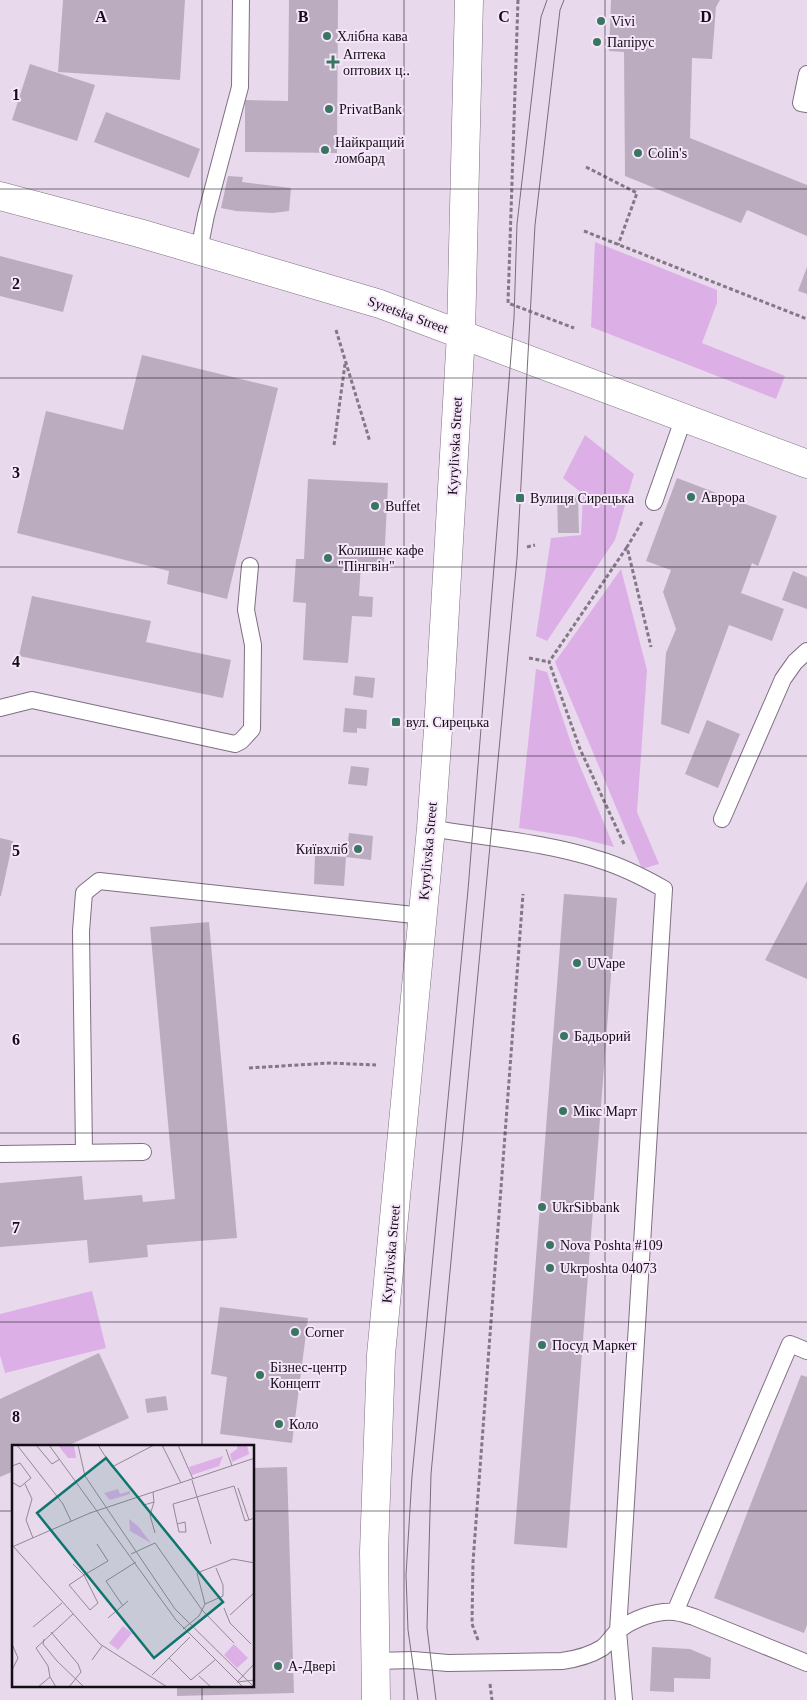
<svg xmlns="http://www.w3.org/2000/svg" width="807" height="1700" viewBox="0 0 807 1700" font-family="Georgia,serif">
  <style>
    .green { fill: #dcb0e7 }
    .building { fill: #bbadbf }
    .lines { fill: none; stroke-linecap: round; stroke-linejoin: round }
    .service-casing { stroke: #7e7081; stroke-width: 18 }
    .secondary-casing { stroke: #7e7081; stroke-width: 29 }
    .path { stroke: #837886; stroke-width: 3; stroke-dasharray: 4 2.5; stroke-linecap: butt }
    .service { stroke: #fff; stroke-width: 16 }
    .secondary { stroke: #fff; stroke-width: 28 }
    .tram { stroke: #796f7b; stroke-width: 1 }
    .grid { fill: none; stroke: #130e15; stroke-width: 1; stroke-opacity: 0.55 }
    .poi-dot { fill: #397661; stroke: #f6e6fa; stroke-width: 2 }
    .labels { text-anchor: middle; dominant-baseline: central; stroke-width: 4; stroke-linejoin: round; paint-order: stroke }
    .poi-label { font-size: 14px; fill: #130e15; stroke: #f6e6fa; text-anchor: start }
    .street-label { font-size: 14px; fill: #130e15; stroke: #f6e6fa }
    .inset-road { fill: none; stroke: #938896; stroke-width: 1 }
    .view { fill: #0f766e; fill-opacity: 0.15; stroke: #0f766e; stroke-width: 2.5 }
    .inset-edge { fill: none; stroke: #130e15; stroke-width: 2.5 }
    .grid-label { font-size: 16px; text-anchor: middle; font-weight: bold; fill: #130e15; stroke: #f6e6fa; stroke-width: 4; stroke-linejoin: round; paint-order: stroke }
  </style>
  <rect width="100%" height="100%" fill="#e9d9ec"/>
  <path class="green" d="M595 242 717 290V303L702 343 785 376 776 399 591 327Z
    M585 435 634 474 615 540 547 641 536 636 551 538 581 535 583 494 563 478Z
    M621 569 647 670 637 812 659 864 642 869 555 662Z
    M536 669 547 672 574 752 614 847 575 837 519 828Z
    M92 1291 106 1348 5 1373 0 1355V1314Z"/>
  <path class="building" d="M63 0H185L180 80 58 72Z
    M289 0H338L337 153 245 152V100L288 101Z
    M611 0H720L716 7 712 59 692 58 690 138 807 185V236L747 210 741 223 625 176 624 52 609 51Z
    M30 64 95 85 77 141 12 120Z
    M106 112 200 149 189 178 94 142Z
    M228 176 243 177 242 182 291 188 289 211 273 213 236 211 221 208Z
    M0 256 73 275 63 312 0 296Z
    M807 267V294L798 291Z
    M142 355 278 388 227 599 167 584 169 571 17 533 46 411 123 430Z
    M677 478 777 516 758 566 752 563 741 593 784 609 772 641 729 625 689 734 661 724 666 653 676 629 663 592 671 570 646 561Z
    M308 479 388 483 384 565 361 564 359 596 373 597 372 617 352 616 348 663 303 660 306 603 293 602 296 559H304Z
    M557 495H578L579 533H558Z
    M793 571 807 577V609L782 600Z
    M32 596 151 621 146 642 231 660 223 698 19 656Z
    M355 676 375 678 373 698 353 695Z
    M345 708 367 710 366 729 357 728V733L343 732Z
    M707 720 740 734 718 788 685 774Z
    M351 766 369 768 367 786 348 784Z
    M349 833 373 836 371 860 346 857Z
    M0 838 13 841 1 896H0Z
    M315 855 346 857 344 886 314 884Z
    M807 881V979L765 960Z
    M564 894 617 898 567 1548 514 1544Z
    M209 922 237 1238 147 1245 148 1257 89 1263 87 1240 0 1247V1183L82 1176 84 1200 142 1195 143 1202 175 1199 150 927Z
    M220 1307 308 1318 292 1443 220 1434 227 1377 211 1374Z
    M99 1353 129 1418 67 1446H14V1471L0 1477V1399Z
    M801 1375 807 1377V1625L804 1633 714 1598Z
    M166 1396 168 1410 147 1413 145 1399Z
    M287 1467 294 1693 177 1696V1686H254V1468Z
    M652 1647 690 1649 711 1658 710 1679 674 1678V1692L650 1691Z"/>
  <g class="lines">
    <g class="service-casing">
      <path id="service" d="M807 74 801 103 807 104
        M199 250 206 215 240 87 241 0
        M654 502 684 417
        M0 708 32 700 235 744 241 741 252 729 253 645 246 610 250 566
        M722 819 783 679 795 662 807 651
        M431 828C486 838 544 842 597 859 621 866 643 877 664 889L618 1631 624 1700
        M84 1152 81 931 84 893 99 881 423 916
        M0 1154 143 1152
        M675 1612 790 1344 807 1351
        M376 1661 413 1660 448 1663 562 1661C576 1659 589 1656 602 1648 608 1644 612 1636 618 1631 632 1619 657 1610 675 1612 682 1613 688 1615 694 1617L807 1663"/>
    </g>
    <g class="secondary-casing">
      <path id="secondary" d="M0 196 139 233 380 304 807 464
        M376 1700 374 1552 381 1355 431 828 438 730 461 334 469 0"/>
    </g>
    <path class="path" d="M518 0 508 303 574 328
      M586 167 637 193 618 245
      M584 231 807 319
      M336 330 370 442
      M334 445 345 364
      M642 522 627 547 651 647
      M527 547 535 545
      M529 658 549 662
      M624 844 580 749 549 662 627 547
      M249 1068 330 1063 376 1065
      M478 1640 472 1624 473 1562 523 894
      M490 1684 492 1700"/>
    <use href="#service" class="service"/>
    <use href="#secondary" class="secondary"/>
    <path class="tram" d="M418 1700 408 1630 406 1575 412 1476 468 890 514 318 517 224 541 17 547 0
      M436 1700 427 1628 431 1474 517 558 535 225 560 10 564 0"/>
  </g>
  <path class="grid" d="M202 0V1446M404 0V1700M605 0V1700M0 189H807M0 378H807M0 567H807M0 756H807M0 944H807M0 1133H807M0 1322H807M0 1511H14M254 1511H807M202 1686V1700"/>
  <g class="poi-dot">
    <circle cx="601" cy="21" r="5"/>
    <circle cx="327" cy="36" r="5"/>
    <circle cx="597" cy="42" r="5"/>
    <path d="M330.5 54.5h5v5h5v5h-5v5h-5v-5h-5v-5h5z"/>
    <circle cx="329" cy="109" r="5"/>
    <circle cx="325" cy="150" r="5"/>
    <circle cx="638" cy="153" r="5"/>
    <circle cx="691" cy="497" r="5"/>
    <rect x="515" y="493" width="10" height="10" rx="2.5"/>
    <circle cx="375" cy="506" r="5"/>
    <circle cx="328" cy="558" r="5"/>
    <rect x="391" y="717" width="10" height="10" rx="2.5"/>
    <circle cx="358" cy="849" r="5"/>
    <circle cx="577" cy="963" r="5"/>
    <circle cx="564" cy="1036" r="5"/>
    <circle cx="563" cy="1111" r="5"/>
    <circle cx="542" cy="1207" r="5"/>
    <circle cx="550" cy="1245" r="5"/>
    <circle cx="550" cy="1268" r="5"/>
    <circle cx="295" cy="1332" r="5"/>
    <circle cx="542" cy="1345" r="5"/>
    <circle cx="260" cy="1375" r="5"/>
    <circle cx="279" cy="1424" r="5"/>
    <circle cx="278" cy="1666" r="5"/>
  </g>
  <g class="labels">
    <g class="poi-label">
      <text x="611" y="21">Vivi</text>
      <text x="337" y="36">Хлібна кава</text>
      <text x="607" y="42">Папірус</text>
      <text x="343" y="54">Аптека<tspan x="343" dy="16">оптових ц‥</tspan></text>
      <text x="339" y="109">PrivatBank</text>
      <text x="335" y="142">Найкращий<tspan x="335" dy="16">ломбард</tspan></text>
      <text x="648" y="153">Colin's</text>
      <text x="701" y="497">Аврора</text>
      <text x="530" y="498">Вулиця Сирецька</text>
      <text x="385" y="506">Buffet</text>
      <text x="338" y="550">Колишнє кафе<tspan x="338" dy="16">"Пінгвін"</tspan></text>
      <text x="406" y="722">вул. Сирецька</text>
      <text x="348" y="849" text-anchor="end">Київхліб</text>
      <text x="587" y="963">UVape</text>
      <text x="574" y="1036">Бадьорий</text>
      <text x="573" y="1111">Мікс Март</text>
      <text x="552" y="1207">UkrSibbank</text>
      <text x="560" y="1245">Nova Poshta #109</text>
      <text x="560" y="1268">Ukrposhta 04073</text>
      <text x="305" y="1332">Corner</text>
      <text x="552" y="1345">Посуд Маркет</text>
      <text x="270" y="1367">Бізнес-центр<tspan x="270" dy="16">Концепт</tspan></text>
      <text x="289" y="1424">Коло</text>
      <text x="288" y="1666">А-Двері</text>
    </g>
    <g class="street-label">
      <text transform="translate(408 315) rotate(20)">Syretska Street</text>
      <text transform="translate(455 446) rotate(-87)">Kyrylivska Street</text>
      <text transform="translate(428 851) rotate(-85)">Kyrylivska Street</text>
      <text transform="translate(391 1254) rotate(-85)">Kyrylivska Street</text>
    </g>
  </g>
  <g transform="translate(12 1445)">
    <rect width="242" height="242" fill="#e9d9ec"/>
    <path d="M46 0H62L64 13H56ZM225 0H235L237 9 220 17 218 9 225 4ZM211 11 207 21 180 30 177 22ZM106 44 108 49 118 46V49L98 55 92 48ZM117 74 126 81 139 98 118 86ZM111 181 120 188 106 205 97 198ZM222 199 236 213 225 223 212 210Z" fill="#dcb0e7"/>
    <path class="inset-road" d="M5 0 51 59 59 76M24 0 40 19 48 14M37 0 164 175 231 242M66 0 73 31 163 164 242 242M86 0 100 22 142 0M150 0 169 38M166 0 181 34M214 4 220 21M0 21 8 18 19 33 8 42 0 37M180 35 199 99M13 39 20 54 14 75 21 93M226 43 237 75M142 57 138 70 143 88M132 60 142 57 141 47M165 79 173 77 174 87H167L161 59 222 41 233 76 243 73M1 101 88 199 155 242M0 102 78 68 243 13M119 109 143 98 190 165 222 198M61 119 72 130 96 116 85 99M72 130 86 158 78 165 57 140ZM193 159 185 128 221 114 243 118M111 161 94 136 124 117M212 163 218 178 239 199M218 170 243 147M96 173 116 156M21 182 50 158M171 184 187 171 193 159 211 151V140L204 123M39 187 66 219 69 227 57 242M32 194 31 199 45 216 72 242M0 199 6 213 0 225M157 213 179 235 203 215M80 215 90 201M140 230 178 192M187 231 199 242M225 237 243 218M225 237 243 235M26 242 38 232M44 242 38 232 36 221 24 203 61 169"/>
    <path class="view" d="M94 13 211 157 142 213 25 68Z"/>
    <rect width="242" height="242" class="inset-edge"/>
  </g>
  <g class="grid-label">
    <text x="101" y="22">A</text>
    <text x="303" y="22">B</text>
    <text x="504" y="22">C</text>
    <text x="706" y="22">D</text>
    <text x="16" y="100">1</text>
    <text x="16" y="289">2</text>
    <text x="16" y="478">3</text>
    <text x="16" y="667">4</text>
    <text x="16" y="856">5</text>
    <text x="16" y="1045">6</text>
    <text x="16" y="1233">7</text>
    <text x="16" y="1422">8</text>
  </g>
</svg>
